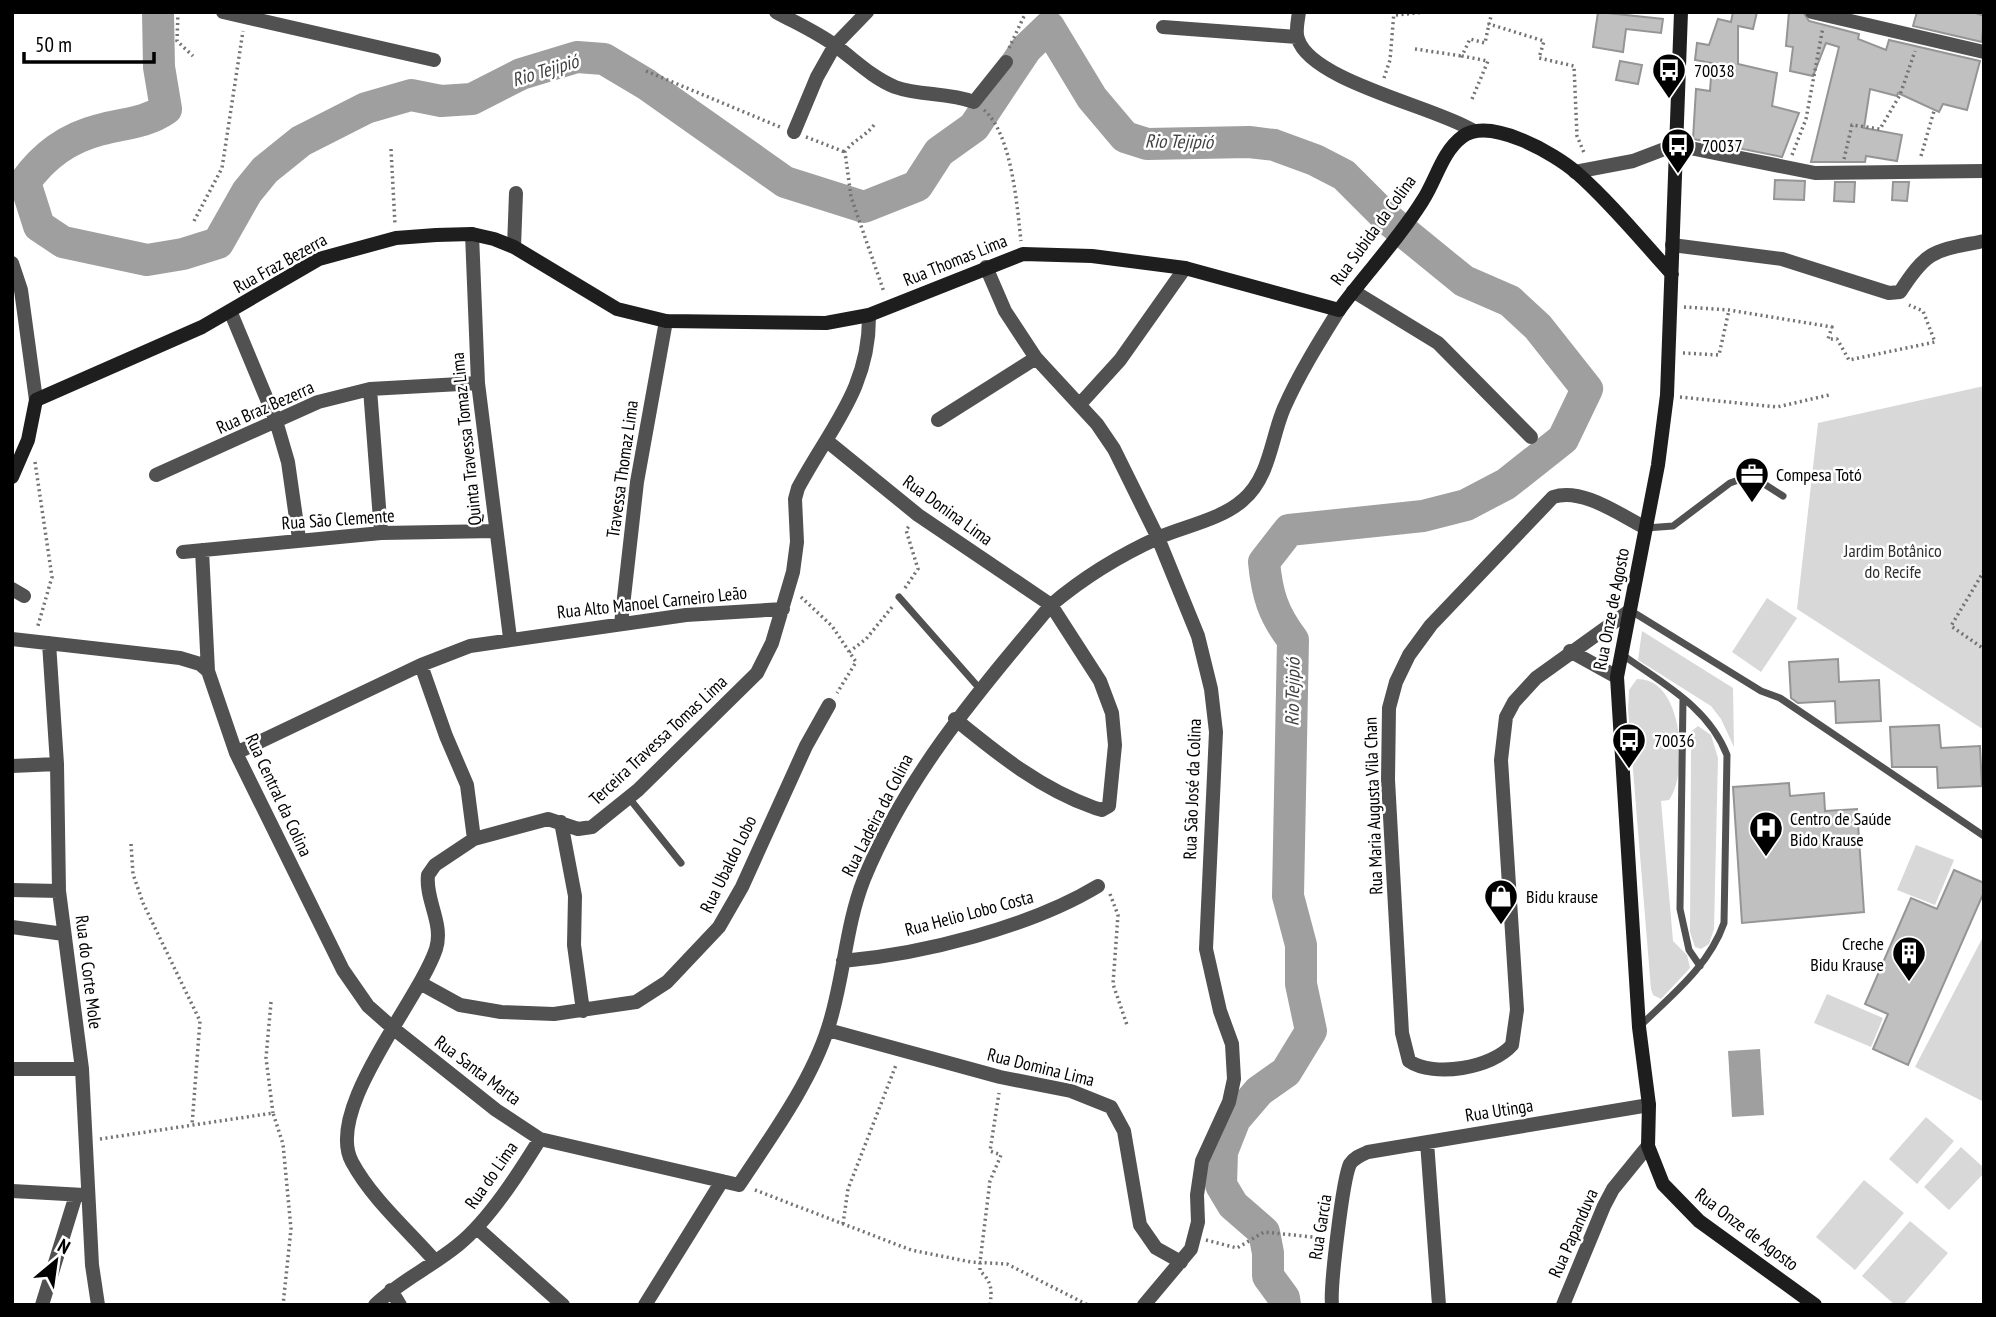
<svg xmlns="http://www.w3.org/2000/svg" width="1996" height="1317" viewBox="0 0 1996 1317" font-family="'PT Sans Narrow',sans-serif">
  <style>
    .green { fill: #d8d8d8 }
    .water { fill: #9f9f9f }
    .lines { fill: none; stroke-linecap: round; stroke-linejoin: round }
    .river { stroke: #9f9f9f; stroke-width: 32 }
    .building { fill: #c0c0c0; stroke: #959595; stroke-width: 2 }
    .path { stroke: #737373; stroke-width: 3.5; stroke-dasharray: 2 3.5; stroke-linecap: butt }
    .lane { stroke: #515151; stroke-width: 7 }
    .street { stroke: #515151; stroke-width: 14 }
    .secondary { stroke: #1e1e1e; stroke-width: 14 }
    .labels { text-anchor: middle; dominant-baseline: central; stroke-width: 5; stroke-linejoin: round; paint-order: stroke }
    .poi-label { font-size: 18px; fill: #000; stroke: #fff; text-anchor: start }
    .street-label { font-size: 18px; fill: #000; stroke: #fff }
    .park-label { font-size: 18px; fill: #2f2f2f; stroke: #fff }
    .water-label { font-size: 19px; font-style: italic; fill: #404040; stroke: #fff }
  </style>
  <rect width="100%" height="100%" fill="#fff"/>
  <path class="green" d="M1984 386V730L1797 609 1818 423Z
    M1767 598 1797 618 1761 672 1732 652Z
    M1642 631 1733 688 1734 747 1721 719 1711 706 1638 660Z
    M1637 679C1685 678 1688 775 1669 800L1661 801 1673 941 1687 955 1690 968 1661 999 1653 995 1651 989 1628 709 1629 690Z
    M1698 726 1711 735 1718 758 1714 929 1709 944 1701 949 1695 947 1690 932 1691 749 1688 734Z
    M1916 845 1954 860 1935 905 1897 890Z
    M1984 935V1102L1915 1067Z
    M1827 994 1883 1018 1871 1047 1814 1023Z
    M1926 1117 1954 1141 1917 1184 1889 1159Z
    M1961 1147 1984 1168V1173L1949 1210 1924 1187Z
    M1864 1180 1904 1213 1855 1270 1816 1237Z
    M1910 1221 1948 1253 1903 1305H1895L1862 1276Z"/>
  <path class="water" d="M1760 1049 1764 1115 1732 1117 1728 1051Z"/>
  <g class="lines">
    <path class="river" d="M158 12 159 67 166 109C144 124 123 123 99 130 68 138 44 155 25 182L39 226 63 242 147 260 183 254 218 243 247 192 265 170 301 141 366 108 411 95 441 101 472 99 521 74 577 57 604 59 646 84 785 182 864 207 917 186 939 152 974 127 1026 49 1049 27 1092 98 1125 137 1147 144 1249 142 1274 145 1315 160 1344 175 1389 220 1464 281 1510 301 1538 327 1587 389 1563 439 1506 484 1466 505 1423 516 1289 530 1264 562C1267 594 1273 614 1293 640L1288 896 1301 945V984L1311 1031 1286 1072 1259 1091 1235 1119 1222 1152 1221 1185 1233 1205 1264 1232 1268 1253V1276L1284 1298 1285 1305"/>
  </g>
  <path class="building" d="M1598 12 1663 19 1661 33 1626 29 1623 52 1593 47Z
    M1733 12H1757L1753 29 1738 26V64L1777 73 1772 106 1799 113 1782 157 1693 139 1696 89 1710 91 1712 63 1695 60 1697 43 1709 45 1718 19 1731 22Z
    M1789 12H1803L1809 21 1859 34 1858 39 1886 50 1889 40 1980 61 1967 110 1943 104 1939 112 1898 93 1897 96 1870 89 1864 128 1902 135 1897 161 1866 156 1865 162H1811L1839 47 1826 43 1813 76 1790 71 1793 47 1786 46Z
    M1917 12H1973L1984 16 1982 42 1913 26Z
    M1620 61 1642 65 1638 84 1616 80Z
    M1775 180 1805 181 1804 200 1774 199Z
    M1835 182H1855L1854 202 1834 201Z
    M1893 182H1909L1907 201 1892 200Z
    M1838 659 1839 682 1879 680 1881 721 1836 723 1835 701 1798 703 1791 698 1789 662Z
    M1939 725 1941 748 1980 746 1982 786 1938 788 1937 767H1892L1890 727Z
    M1789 783 1790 796 1824 793 1825 811 1857 809 1864 912 1742 923 1733 787Z
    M1954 870 1984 883V892L1908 1065 1873 1049 1888 1014 1865 1004 1911 898 1937 909Z"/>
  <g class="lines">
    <path class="path" d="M178 12 177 41 193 56
      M1492 12 1489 24 1544 41 1539 58 1574 66 1577 136 1585 155
      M1396 15 1426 12
      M1009 48 1026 12
      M1415 49 1462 56
      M646 71 780 127
      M1384 78 1390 60 1394 12
      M1472 99 1488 61 1462 56 1470 39 1485 43 1489 24
      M984 110C1012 134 1017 206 1021 241
      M874 125C865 137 853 140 845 152L851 197 884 292
      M806 137 845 152
      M391 149 395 225
      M1792 155 1806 119 1823 27
      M1921 156 1934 111
      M1844 159 1852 125 1880 129 1900 95 1915 51
      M194 221 222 168 243 31
      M1684 307 1729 310 1832 327 1828 339H1837L1849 360 1935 342 1923 311 1909 305
      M1683 353 1719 355 1729 310
      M1680 397 1777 407 1829 395
      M35 462 52 577 37 629
      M1984 571 1951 626 1984 649
      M905 588 918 569 906 530 910 525
      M801 597 832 626 856 662 837 693
      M849 652 866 639 893 606
      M131 844 133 874 143 903 200 1021 192 1125
      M1110 894 1118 915 1113 984 1127 1025
      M271 1002 266 1058 273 1113
      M100 1139 273 1113 283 1144 291 1229 283 1305
      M755 1190 911 1250 971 1262 1007 1264 1088 1305
      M843 1224 848 1189 896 1065
      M1206 1240 1237 1248 1264 1232 1322 1238
      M990 1305C992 1289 992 1282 980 1271V1262L990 1181 1001 1155 990 1151 999 1093"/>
    <path class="lane" d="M1646 528 1673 526 1730 483 1744 478 1758 480 1783 496
      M899 597 980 689
      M1628 609 1761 691 1780 698 1984 836
      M1620 653C1661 683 1708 706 1727 755L1724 923C1709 966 1672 995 1640 1026
      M1683 699 1680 909 1689 950 1700 966
      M629 798 681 863"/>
    <path class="street" d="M223 12 434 60
      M776 12C796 23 819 33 837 47 856 61 873 78 895 87 920 96 947 92 974 102L1006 62
      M1299 12C1298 20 1295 32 1298 39 1311 81 1435 107 1472 130
      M1812 12 1984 52
      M1163 27 1297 37
      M794 132 817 77 835 45 867 12
      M1575 172 1633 161 1675 145 1815 173 1984 171
      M472 234 478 383 510 638
      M1672 245 1782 259 1889 293 1900 292C1928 248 1935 251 1984 241
      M514 247 516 193
      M12 263 21 290 36 400
      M986 267 1005 311 1036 358 1097 424 1114 449 1158 538 1198 636 1211 689 1216 732 1206 949 1220 1011 1232 1044 1234 1079 1229 1102 1202 1161 1197 1195 1198 1222 1191 1249 1144 1305
      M1353 291 1438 343 1531 437
      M231 313 276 421 288 462 299 539
      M370 389 381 533
      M1080 404 1120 360 1185 268
      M938 420 1036 358
      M827 441 918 515 1051 605 1100 681 1112 713 1115 745 1109 806 1102 810 1095 808C1041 789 999 755 955 719
      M156 475 318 402 370 389 478 383
      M202 550 208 671 236 753 343 970 368 1006 394 1029 496 1110 540 1139
      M183 552 381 533 496 531
      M12 589 24 596
      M1628 612 1536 678 1514 702 1506 717 1501 760 1517 1010 1512 1045C1492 1068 1434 1078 1409 1061L1402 1033 1388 780 1389 708 1396 682 1409 655 1431 625 1553 497C1582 487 1620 515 1646 528
      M621 624 637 482 666 321
      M12 639 180 658 200 664 208 671
      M49 643 57 764 59 891 82 1069 92 1265 98 1305
      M1570 651 1617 677
      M421 665 446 736 467 785 474 839 435 865 428 875C425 900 444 923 436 949 418 1002 324 1110 352 1162 372 1199 408 1230 435 1261
      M236 753 421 665 470 646 686 615 783 609
      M12 766 57 764
      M561 822 575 896 574 945 583 1011
      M474 839 548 819 578 829 592 827 638 790 757 673 772 643 793 572 797 542 795 499 798 488C830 428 870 388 869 315
      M12 890 59 891
      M12 927 64 934
      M843 961C923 954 1030 927 1098 886
      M420 983 460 1005 501 1012 554 1014 636 1002 667 982 719 927 742 887 806 746 829 705
      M828 1030 1000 1077 1071 1091 1111 1107 1124 1131 1140 1225 1156 1248 1181 1262
      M12 1069H82
      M1427 1142 1439 1305
      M12 1191 84 1195
      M477 1228 563 1305
      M391 1290 400 1305
      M42 1305 76 1195
      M375 1305C400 1281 431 1267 458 1245 489 1220 519 1173 540 1139L739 1185C770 1138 811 1082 828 1028 844 980 845 927 864 879 907 774 979 691 1051 605 1084 577 1120 555 1160 537 1186 526 1222 519 1243 500 1270 477 1271 438 1284 408 1299 374 1319 342 1339 310
      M645 1305 722 1181
      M1332 1305C1330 1286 1343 1178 1350 1164 1355 1157 1361 1155 1368 1152L1649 1105
      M1563 1305 1604 1206 1613 1189 1648 1146"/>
    <path class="secondary" d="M1681 12 1667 395 1658 465 1617 677 1639 1027 1649 1105 1648 1146 1663 1184 1699 1221 1815 1305
      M12 477 28 440 36 400 202 327 319 259 396 238 436 235 472 234 494 239 514 247 617 309 666 321 826 323 869 315 1023 254 1092 256 1185 268 1339 310C1366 273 1399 239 1423 200 1436 180 1442 152 1462 137 1489 116 1554 153 1577 173 1611 203 1641 240 1672 274"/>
  </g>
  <defs>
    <g id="bus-pin" transform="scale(1.75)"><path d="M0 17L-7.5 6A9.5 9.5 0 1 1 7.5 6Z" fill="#000" stroke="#fff"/><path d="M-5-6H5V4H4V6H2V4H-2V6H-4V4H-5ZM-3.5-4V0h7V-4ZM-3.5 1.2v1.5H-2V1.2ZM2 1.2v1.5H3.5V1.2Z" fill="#fff"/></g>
    <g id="office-pin" transform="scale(1.75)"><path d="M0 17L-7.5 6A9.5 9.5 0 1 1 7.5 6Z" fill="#000" stroke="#fff"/><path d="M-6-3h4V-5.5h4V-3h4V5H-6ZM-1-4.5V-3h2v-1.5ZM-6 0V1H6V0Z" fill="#fff"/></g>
    <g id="hospital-pin" transform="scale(1.75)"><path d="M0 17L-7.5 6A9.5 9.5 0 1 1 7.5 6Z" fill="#000" stroke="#fff"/><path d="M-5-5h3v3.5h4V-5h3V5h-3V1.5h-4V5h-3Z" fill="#fff"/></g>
    <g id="shop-pin" transform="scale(1.75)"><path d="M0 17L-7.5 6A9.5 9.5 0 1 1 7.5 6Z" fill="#000" stroke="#fff"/><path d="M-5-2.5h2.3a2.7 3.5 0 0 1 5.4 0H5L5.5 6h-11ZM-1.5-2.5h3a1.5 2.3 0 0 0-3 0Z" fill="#fff"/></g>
    <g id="building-pin" transform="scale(1.75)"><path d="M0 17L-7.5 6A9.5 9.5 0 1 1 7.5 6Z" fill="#000" stroke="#fff"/><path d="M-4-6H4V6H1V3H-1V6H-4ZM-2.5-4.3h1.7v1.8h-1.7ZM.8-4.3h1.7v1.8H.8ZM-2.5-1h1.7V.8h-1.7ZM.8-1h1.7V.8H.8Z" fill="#fff"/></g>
  </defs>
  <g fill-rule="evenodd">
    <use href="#bus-pin" x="1669" y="70"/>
    <use href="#bus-pin" x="1678" y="145"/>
    <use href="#office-pin" x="1752" y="474"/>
    <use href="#bus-pin" x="1629" y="740"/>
    <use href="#hospital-pin" x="1766" y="828"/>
    <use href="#shop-pin" x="1501" y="896"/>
    <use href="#building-pin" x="1909" y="953"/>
  </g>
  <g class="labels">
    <g class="poi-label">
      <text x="1694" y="70">70038</text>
      <text x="1702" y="145">70037</text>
      <text x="1776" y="474">Compesa Totó</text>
      <text x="1654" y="740">70036</text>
      <text x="1790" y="818">Centro de Saúde<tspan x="1790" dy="21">Bido Krause</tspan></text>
      <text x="1526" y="896">Bidu krause</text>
      <text x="1884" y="943" text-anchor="end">Creche<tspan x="1884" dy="21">Bidu Krause</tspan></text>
    </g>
    <g class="street-label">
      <text transform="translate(1373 230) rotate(-54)">Rua Subida da Colina</text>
      <text transform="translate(955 260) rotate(-22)">Rua Thomas Lima</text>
      <text transform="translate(280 263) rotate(-29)">Rua Fraz Bezerra</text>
      <text transform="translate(265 407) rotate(-24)">Rua Braz Bezerra</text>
      <text transform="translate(466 439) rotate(-96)">Quinta Travessa Tomaz Lima</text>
      <text transform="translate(622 469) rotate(-82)">Travessa Thomaz Lima</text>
      <text transform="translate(948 510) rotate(36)">Rua Donina Lima</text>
      <text transform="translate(338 519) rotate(-4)">Rua São Clemente</text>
      <text transform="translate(652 602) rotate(-6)">Rua Alto Manoel Carneiro Leão</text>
      <text transform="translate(1611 609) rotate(-79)">Rua Onze de Agosto</text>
      <text transform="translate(658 740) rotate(-43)">Terceira Travessa Tomas Lima</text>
      <text transform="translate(1192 789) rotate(-88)">Rua São José da Colina</text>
      <text transform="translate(279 795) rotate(65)">Rua Central da Colina</text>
      <text transform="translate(1373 806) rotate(-92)">Rua Maria Augusta Vila Chan</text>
      <text transform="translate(877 815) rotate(-63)">Rua Ladeira da Colina</text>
      <text transform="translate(728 864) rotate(-64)">Rua Ubaldo Lobo</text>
      <text transform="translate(969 913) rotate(-15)">Rua Helio Lobo Costa</text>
      <text transform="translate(89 972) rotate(83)">Rua do Corte Mole</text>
      <text transform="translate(1041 1067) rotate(14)">Rua Domina Lima</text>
      <text transform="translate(478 1070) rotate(37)">Rua Santa Marta</text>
      <text transform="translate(1499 1110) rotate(-9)">Rua Utinga</text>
      <text transform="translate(491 1175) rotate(-55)">Rua do Lima</text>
      <text transform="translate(1320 1227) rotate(-81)">Rua Garcia</text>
      <text transform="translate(1747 1229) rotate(37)">Rua Onze de Agosto</text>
      <text transform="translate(1573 1233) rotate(-66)">Rua Papanduva</text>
    </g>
    <g class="park-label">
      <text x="1893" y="550">Jardim Botânico<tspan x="1893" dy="21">do Recife</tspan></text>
    </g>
    <g class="water-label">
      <text transform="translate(545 70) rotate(-17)">Rio Tejipió</text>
      <text transform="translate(1179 141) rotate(1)">Rio Tejipió</text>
      <text transform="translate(1292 692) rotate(-89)">Rio Tejipió</text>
    </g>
  </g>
  <rect width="1996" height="1317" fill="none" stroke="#000000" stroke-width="28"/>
  <g transform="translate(56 1261) rotate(29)" stroke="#ffffff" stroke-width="5" paint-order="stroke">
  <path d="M0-5L12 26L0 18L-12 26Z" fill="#000000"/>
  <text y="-10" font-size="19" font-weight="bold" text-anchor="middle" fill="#000000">N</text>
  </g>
  <path d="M24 52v10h130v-10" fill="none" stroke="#000000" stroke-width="3.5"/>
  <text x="35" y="52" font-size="21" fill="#000000" stroke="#ffffff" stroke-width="5" paint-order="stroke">50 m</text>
</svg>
